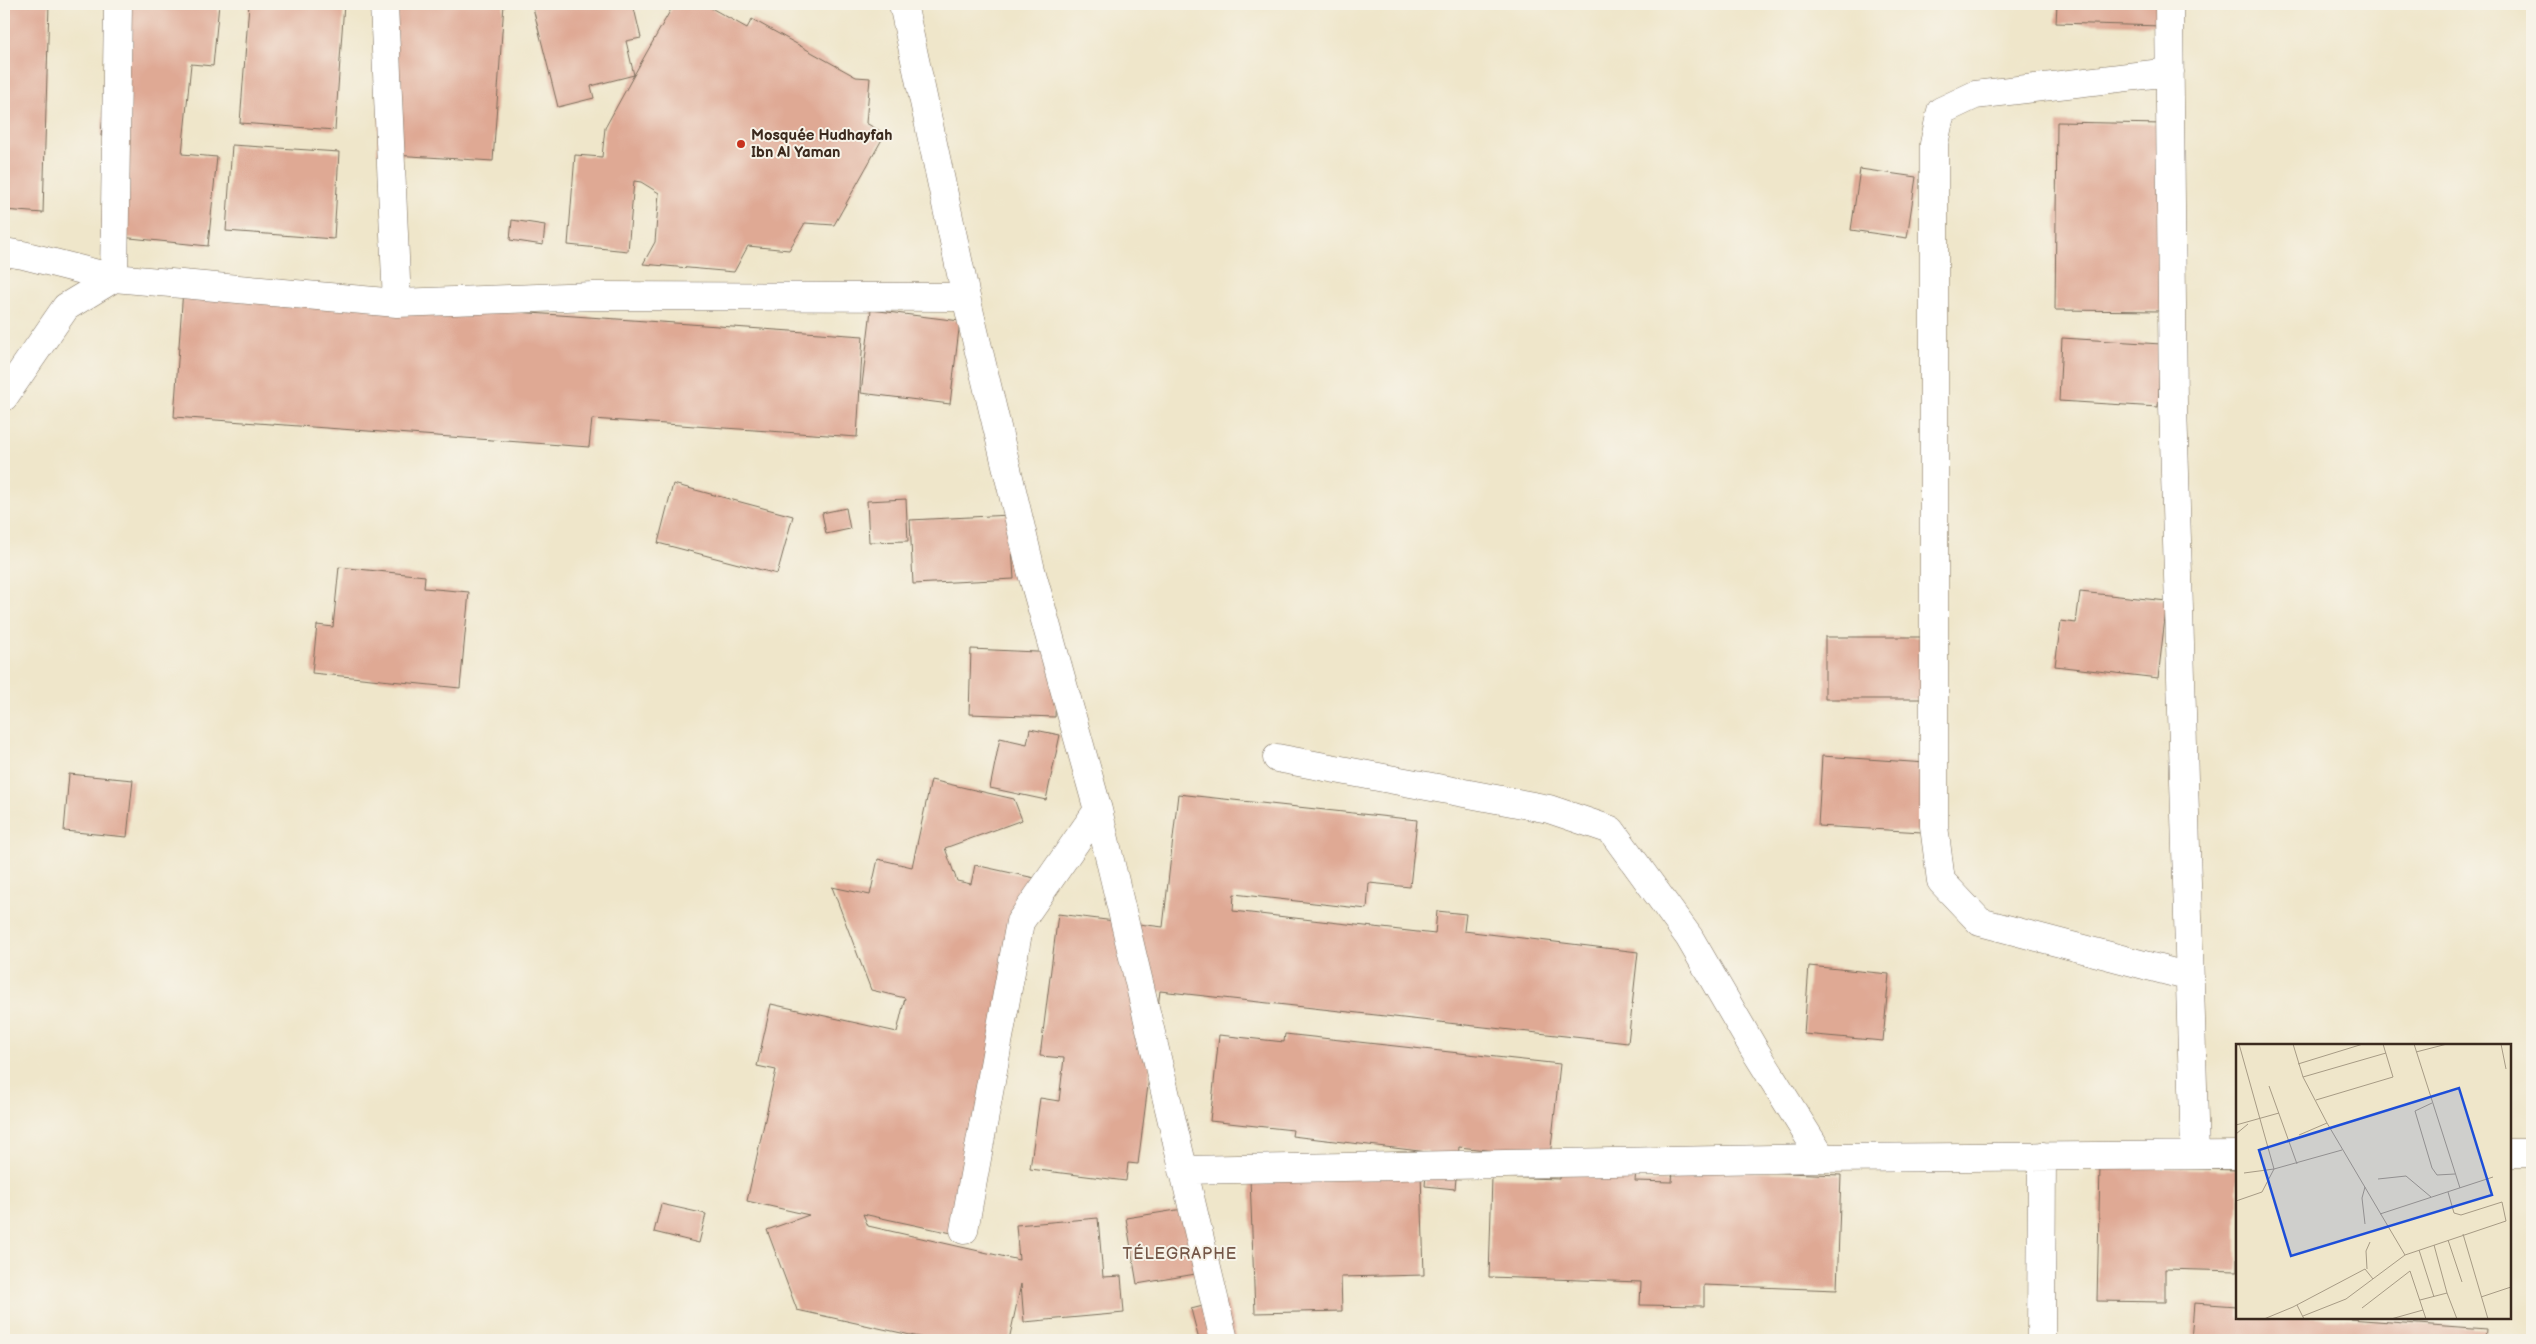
<svg xmlns="http://www.w3.org/2000/svg" width="2536" height="1344" viewBox="0 0 2536 1344" font-family="'Balsamiq Sans',sans-serif">
  <style>
    .building { fill: #dfa994 }
    .lines { fill: none; stroke-linecap: round; stroke-linejoin: round }
    .street-casing { stroke: #7a6c5a; stroke-width: 29 }
    .street { stroke: #fff; stroke-width: 28 }
    .poi-dot { fill: #c8321e; stroke: #f7f3e8; stroke-width: 2 }
    .labels { text-anchor: middle; dominant-baseline: central; stroke-width: 4; stroke-linejoin: round; paint-order: stroke }
    .poi-label { font-size: 15px; font-weight: bold; fill: #3b2a1e; stroke: #f7f3e8; text-anchor: start }
    .neighbourhood-label { font-size: 16px; letter-spacing: 1px; fill: #745647; stroke: #f7f3e8 }
    .inset-road { fill: none; stroke: #a79b85; stroke-width: 1 }
    .view { fill: #1d4ed8; fill-opacity: 0.15; stroke: #1d4ed8; stroke-width: 2.5 }
    .inset-edge { fill: none; stroke: #3b2a1e; stroke-width: 2.5 }
  </style>
  <rect width="100%" height="100%" fill="#f7f3e8"/>
  <filter id="ink" filterUnits="userSpaceOnUse"><feTurbulence type="fractalNoise" baseFrequency=".02" numOctaves="2"/><feDisplacementMap in="SourceGraphic" scale="10" xChannelSelector="R" yChannelSelector="G"/><feConvolveMatrix kernelMatrix="1 2 1 2 8 2 1 2 1" color-interpolation-filters="sRGB"/></filter>
  <filter id="wash" filterUnits="userSpaceOnUse"><feTurbulence type="fractalNoise" baseFrequency=".0096" numOctaves="4" result="noise"/><feDisplacementMap in="SourceGraphic" scale="20" xChannelSelector="R" yChannelSelector="G"/><feGaussianBlur stdDeviation="1.12" result="paint"/><feColorMatrix in="noise" values="0 0 0 0 0 0 0 0 0 0 0 0 0 0 0 0 0 1.4 0 .05"/><feComposite in="paint" operator="in"/></filter>
  <g filter="url(#wash)">
    <rect width="100%" height="100%" fill="#efe6ca"/>
    <g id="blocks">
      <path class="building" d="M4 4H49L43 213 4 210Z
        M114 4H219L213 66 191 64 182 154 217 157 208 246 101 235 110 136H101Z
        M249 4H344L335 130 240 123Z
        M387 4H504L493 161 377 154Z
        M532 4H633L641 38 626 41 634 75 674 4H704L747 28 752 19 856 77 870 78 866 123 885 134 834 225 805 223 789 250 748 246 734 272 643 264 655 242 659 193 641 182 634 181 628 251 568 245 575 155 602 157 605 128 634 75 591 86 594 98 558 107Z
        M2057 4H2163L2162 26 2056 23Z
        M2057 122 2163 124 2161 311 2055 310Z
        M232 145 339 152 334 239 226 231Z
        M1860 169 1916 177 1907 238 1851 230Z
        M512 220 545 225 543 245 510 240Z
        M183 289 863 336 857 437 592 419 589 447 174 417Z
        M871 310 960 321 950 404 861 393Z
        M2062 338 2161 344 2158 407 2059 401Z
        M673 484 793 516 777 574 658 543Z
        M906 499 908 541 869 542 867 501Z
        M846 508 850 529 826 534 822 513Z
        M1010 515 1014 579 913 584 910 520Z
        M339 567 425 576 424 588 469 592 460 688 312 673 317 625 333 627Z
        M2080 592 2167 601 2158 678 2055 666 2061 621 2076 623Z
        M1825 637H1921L1922 699H1825Z
        M971 649 1058 653 1055 717 969 714Z
        M1030 729 1060 735 1046 800 990 788 1000 738 1027 744Z
        M1822 756 1926 763 1922 832 1818 826Z
        M69 774 133 780 127 837 64 831Z
        M931 780 1014 799 1022 820 945 848 957 881 971 884 975 865 1039 879 961 1235 863 1214 868 1226 1019 1260 1016 1225 1098 1218 1103 1277 1121 1276 1124 1313 1024 1322 1021 1284 1009 1340H933L797 1310 767 1230 809 1215 747 1201 776 1070 757 1066 771 1004 897 1032 905 998 871 990 832 887 870 895 878 859 912 867Z
        M1178 794 1417 820 1410 887 1369 883 1367 909 1234 894 1233 911 1435 934 1437 911 1466 914 1464 931 1638 952 1628 1043 1160 991 1138 1164 1128 1163 1126 1181 1030 1169 1040 1098 1059 1101 1064 1058 1040 1056 1058 914 1163 927Z
        M1809 966 1889 974 1883 1041 1804 1034Z
        M1285 1034 1560 1064 1550 1157 1459 1147 1455 1189 1425 1186 1428 1152 1292 1136 1293 1130 1210 1121 1219 1035 1284 1042Z
        M2100 1166 2237 1170V1271L2165 1269V1302L2097 1301Z
        M1561 1168 1636 1170 1635 1181 1672 1182 1673 1169 1841 1175 1837 1290 1704 1285V1306L1640 1305 1641 1282 1489 1277 1492 1177 1560 1179Z
        M1421 1173 1424 1275 1341 1277 1342 1311 1255 1313 1250 1178Z
        M661 1204 706 1214 699 1243 654 1232Z
        M1202 1206 1213 1271 1137 1284 1126 1218Z
        M1227 1300 1237 1340H1199L1191 1309Z
        M2194 1303 2237 1306V1318H2336L2486 1329 2485 1340H2191Z"/>
    </g>
  </g>
  <g filter="url(#ink)">
    <use href="#blocks" fill-opacity="0" stroke="#7a6c5a" stroke-width="1"/>
    <g class="lines">
      <g class="street-casing">
        <path id="street" d="M118 4 114 278 397 303 594 296 966 297
          M384 4 397 303
          M903 4 966 297 1031 570 1098 810 1224 1340
          M2169 4 2173 405 2195 1155
          M2170 72 1975 95 1941 111 1934 144V826L1941 881 1980 922 2190 977
          M4 252 23 255 114 278
          M4 397 66 307 114 278
          M1277 758 1549 809 1611 830 1689 937 1754 1049 1822 1158
          M2510 1153H2532
          M1182 1170 1822 1158 2237 1155
          M964 1230 1020 922 1098 810
          M2041 1340 2042 1156"/>
      </g>
      <use href="#street" class="street"/>
    </g>
  </g>
  <circle class="poi-dot" cx="741" cy="144" r="5"/>
  <g class="labels">
    <g class="poi-label">
      <text x="751" y="135">Mosquée Hudhayfah<tspan x="751" dy="17">Ibn Al Yaman</tspan></text>
    </g>
    <g class="neighbourhood-label">
      <text x="1180" y="1254">TÉLEGRAPHE</text>
    </g>
  </g>
  <g transform="translate(2236 1044)">
    <rect width="275" height="275" fill="#efe6ca"/>
    <path class="inset-road" d="M3 0 38 125 106 106M57 0 67 33 91 79 169 211 110 255 67 272M178 0 224 144M265 0 270 25M180 8 211 0M62 20 127 0M67 33 150 9M33 42 61 120M80 56 157 33 147 0M196 59 179 67 196 124 201 131 219 130M0 81 43 69M0 90 12 80M63 91 91 79M8 129 38 125M142 135 170 132 195 153M0 157 26 148 38 125M0 157V185M144 170 257 133M129 180 126 154 129 143M227 190 252 275M212 196 226 238M183 206 198 253M169 211 270 177 266 158 225 171 218 169 212 148M131 225 130 207 134 198M211 249 221 275M245 253 275 243M184 256 211 249 198 201M61 261 68 275M126 264 174 227 190 275M28 275 57 263 129 225 137 235M155 275 187 266"/>
    <path class="view" d="M223 44 256 151 55 212 23 106Z"/>
    <rect width="275" height="275" class="inset-edge"/>
  </g>
  <rect width="2536" height="1344" fill="none" stroke="#f7f3e8" stroke-width="20"/>
</svg>
